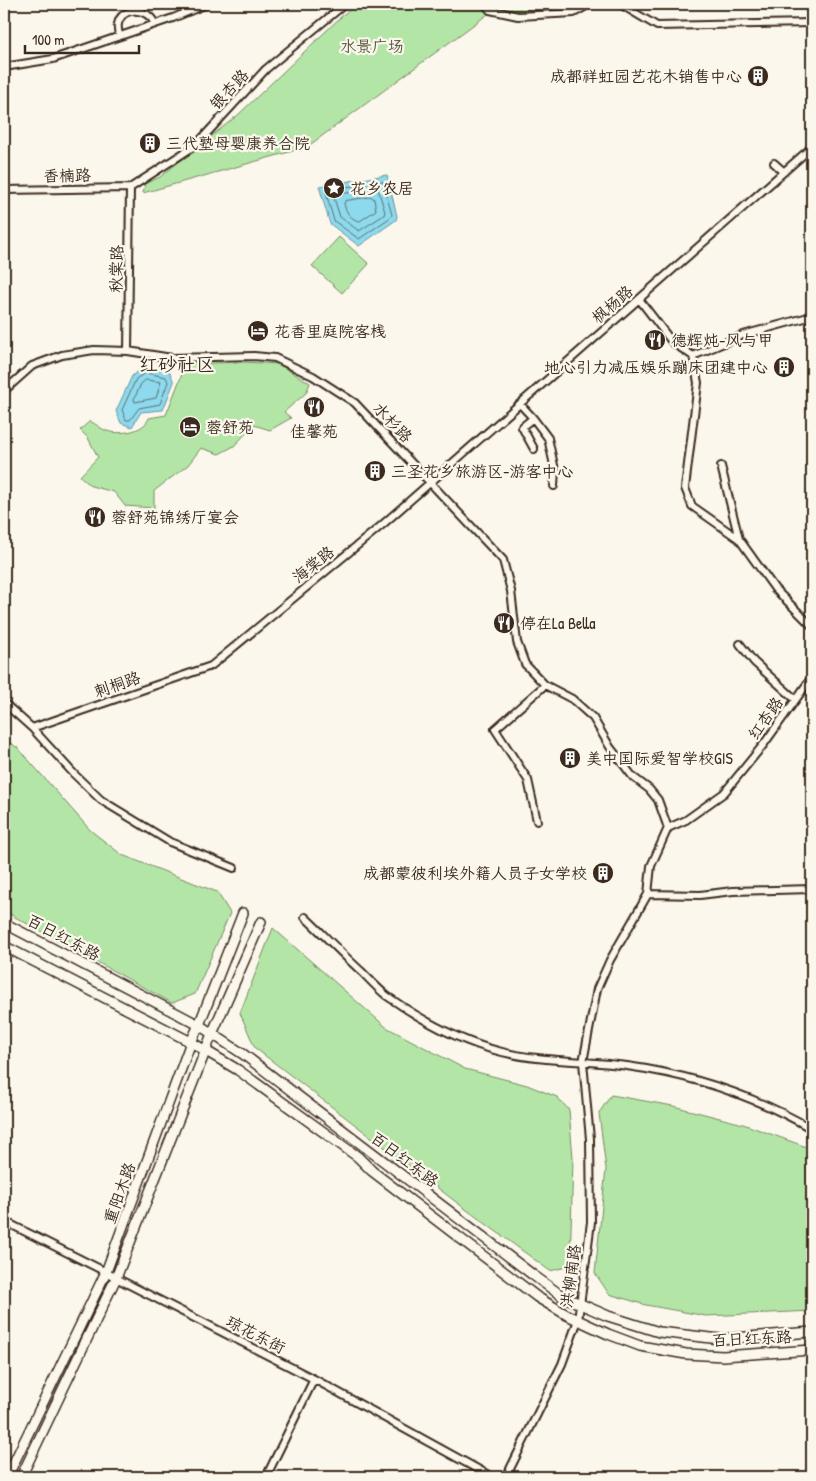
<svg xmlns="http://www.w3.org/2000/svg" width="816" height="1481" viewBox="0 0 816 1481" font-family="'Patrick Hand','LXGW WenKai TC',sans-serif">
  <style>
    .green { fill: #b3e6a6; stroke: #778862 }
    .water { fill: #8dd9ed; stroke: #6c939a }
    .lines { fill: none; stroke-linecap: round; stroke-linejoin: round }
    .shore { stroke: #5c7071; stroke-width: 1 }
    .street-casing { stroke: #3b2a1e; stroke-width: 10 }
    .secondary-casing { stroke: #3b2a1e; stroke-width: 12 }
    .street { stroke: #fbf7ec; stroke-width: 6 }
    .secondary { stroke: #fbf7ec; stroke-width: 9 }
    .labels { text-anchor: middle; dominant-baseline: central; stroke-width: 4.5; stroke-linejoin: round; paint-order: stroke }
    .park-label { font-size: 16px; fill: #595940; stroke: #fbf7ec }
    .poi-label { font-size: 16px; fill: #3b2a1e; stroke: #fbf7ec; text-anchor: start }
    .street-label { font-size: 16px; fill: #3b2a1e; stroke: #fbf7ec }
    .quarter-label { font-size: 19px; fill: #3b2a1e; stroke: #fbf7ec }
  </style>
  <rect width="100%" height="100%" fill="#fbf7ec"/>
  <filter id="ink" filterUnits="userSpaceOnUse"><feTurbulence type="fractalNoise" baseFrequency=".02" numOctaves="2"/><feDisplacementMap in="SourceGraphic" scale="10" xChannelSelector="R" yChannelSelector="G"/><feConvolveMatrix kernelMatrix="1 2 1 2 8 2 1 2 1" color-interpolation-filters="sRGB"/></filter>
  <g filter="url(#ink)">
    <path class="green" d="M359 4H580L571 9 488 14 307 147 143 193 145 184 160 177 238 115 345 13Z
      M339 237 369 264 342 293 312 266Z
      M245 362 278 364 310 383 306 393 284 412 291 418 270 430 254 425 234 446 219 454 201 448 188 465 154 491V508L125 506 114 492 91 486 80 476 98 457 88 438 80 430 90 421C96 424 101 429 107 431 120 435 144 432 149 418L166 415 186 364Z
      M4 739 18 748 90 830 122 855 217 892 230 913 195 994 172 1003 4 911Z
      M273 928 386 1027 465 1069 527 1085 557 1097 569 1110 573 1158 570 1266 550 1271 456 1202 255 1048 240 1013Z
      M611 1095 673 1106 743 1124 812 1149V1311L706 1316 646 1305 609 1294 595 1273 606 1169 599 1113Z"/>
    <path class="water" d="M387 175 397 216 396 220 359 246 330 224 319 186Z
      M144 367 169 371 174 382 163 410 141 412 132 427 121 423 116 411 132 376Z"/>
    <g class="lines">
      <path class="shore" d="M383 182 392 215 391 217 359 239 334 221 326 193 327 190Z
        M378 189 385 212 384 215 359 231 340 217 334 198 335 195Z
        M372 197 374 199 376 210 360 221C351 220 346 212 344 204L345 201Z
        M146 373 166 377 168 382 160 404 139 408 130 420H126L122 410 136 379Z
        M146 380 161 382 156 398 135 402 134 399 141 384Z"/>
      <g class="street-casing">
        <path id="street" d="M485 4 490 10 518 16 574 13 590 4
          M620 4 657 26 812 23
          M119 36C119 33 117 28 118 24 121 7 147 6 155 24
          M4 67 53 59 173 18 207 4
          M774 163 783 171
          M4 190 130 188 196 145 266 69 345 4
          M639 299 672 342 693 356 743 335 812 316
          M128 351 130 188
          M693 356 698 383 685 488 692 506 739 539
          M4 391 32 366 62 355 94 350 128 351 172 358 254 356 275 358 313 376 355 403 503 560 511 591 517 642 525 664 545 685 572 699 593 718 610 747 633 777 649 789 658 800 668 828
          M520 404 533 418 522 427 534 449
          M533 418 548 438 555 470 554 486
          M721 466 739 539 775 589 812 626
          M740 644 754 662 795 699
          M4 703 32 728 74 774 101 800 170 842 234 868
          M32 728 211 666 382 525 812 147
          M537 821 528 780 495 729 545 685
          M668 828 686 820 724 793 764 744 812 677
          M648 894 700 895 733 891 812 889
          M305 917C324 935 342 954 362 972 370 980 378 989 387 996 421 1020 461 1042 502 1052 543 1062 585 1060 627 1066 692 1075 755 1096 812 1129
          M4 1221 106 1272 116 1278 314 1379 492 1477
          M266 1477 314 1379
          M506 1477 562 1364 578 1320 591 1222 590 1139 583 1062 597 989 610 960 648 894 651 866 668 828"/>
      </g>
      <g class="secondary-casing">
        <path id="secondary" d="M4 923 199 1025 243 1054 533 1275 562 1296 608 1316 659 1332 720 1339 812 1332
          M4 946 191 1042 238 1070 358 1157 372 1171 537 1297 567 1315 608 1334 640 1346 686 1354 723 1356 812 1350
          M7 1477 106 1272 191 1042 199 1025 243 913
          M21 1477 116 1278 212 1034 261 922"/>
      </g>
      <use href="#street" class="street"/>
      <use href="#secondary" class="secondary"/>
    </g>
  </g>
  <defs>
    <g id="building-disc" transform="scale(1.125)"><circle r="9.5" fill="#3b2a1e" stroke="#fbf7ec"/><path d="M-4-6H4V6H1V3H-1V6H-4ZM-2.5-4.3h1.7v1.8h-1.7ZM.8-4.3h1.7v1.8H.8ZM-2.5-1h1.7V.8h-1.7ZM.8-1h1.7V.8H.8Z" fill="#fff"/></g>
    <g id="sight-disc" transform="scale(1.125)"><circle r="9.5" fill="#3b2a1e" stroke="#fbf7ec"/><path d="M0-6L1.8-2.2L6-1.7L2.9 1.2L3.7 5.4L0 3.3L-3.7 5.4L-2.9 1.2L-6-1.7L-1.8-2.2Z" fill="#fff"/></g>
    <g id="hotel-disc" transform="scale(1.125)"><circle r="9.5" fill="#3b2a1e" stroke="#fbf7ec"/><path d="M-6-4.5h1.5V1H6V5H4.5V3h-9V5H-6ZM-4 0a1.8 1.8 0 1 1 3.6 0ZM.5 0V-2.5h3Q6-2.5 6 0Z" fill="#fff"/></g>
    <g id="restaurant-disc" transform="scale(1.125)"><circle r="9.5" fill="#3b2a1e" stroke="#fbf7ec"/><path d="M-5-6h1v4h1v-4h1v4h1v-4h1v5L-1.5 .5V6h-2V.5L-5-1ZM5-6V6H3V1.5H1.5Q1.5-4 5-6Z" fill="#fff"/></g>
  </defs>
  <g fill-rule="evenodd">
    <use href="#building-disc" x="758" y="76"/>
    <use href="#building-disc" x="150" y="143"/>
    <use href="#sight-disc" x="334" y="188"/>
    <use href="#hotel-disc" x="258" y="331"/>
    <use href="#restaurant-disc" x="655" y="340"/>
    <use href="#building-disc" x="784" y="367"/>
    <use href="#restaurant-disc" x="314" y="407"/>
    <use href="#hotel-disc" x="190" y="427"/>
    <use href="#building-disc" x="375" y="471"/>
    <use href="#restaurant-disc" x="95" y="517"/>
    <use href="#restaurant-disc" x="504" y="623"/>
    <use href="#building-disc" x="570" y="758"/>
    <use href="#building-disc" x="603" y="873"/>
  </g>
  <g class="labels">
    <g class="park-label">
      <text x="372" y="46">水景广场</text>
    </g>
    <g class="poi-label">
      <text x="742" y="76" text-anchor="end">成都祥虹园艺花木销售中心</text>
      <text x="166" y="143">三代塾母婴康养合院</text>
      <text x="350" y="188">花乡农居</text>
      <text x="274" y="331">花香里庭院客栈</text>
      <text x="671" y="340">德辉炖-风与甲</text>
      <text x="768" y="367" text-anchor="end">地心引力减压娱乐蹦床团建中心</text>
      <text x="206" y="427">蓉舒苑</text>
      <text x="314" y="431" text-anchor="middle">佳馨苑</text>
      <text x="391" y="471">三圣花乡旅游区-游客中心</text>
      <text x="111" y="517">蓉舒苑锦绣厅宴会</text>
      <text x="520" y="623">停在La Bella</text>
      <text x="586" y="758">美中国际爱智学校GIS</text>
      <text x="587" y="873" text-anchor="end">成都蒙彼利埃外籍人员子女学校</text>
    </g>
    <g class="street-label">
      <text transform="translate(229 89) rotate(-47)">银杏路</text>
      <text transform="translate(67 175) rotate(-1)">香楠路</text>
      <text transform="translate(116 269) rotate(-89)">秋棠路</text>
      <text transform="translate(612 304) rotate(-41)">枫杨路</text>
      <text transform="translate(393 422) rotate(46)">水杉路</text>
      <text transform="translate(313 564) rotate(-39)">海棠路</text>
      <text transform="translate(117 684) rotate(-19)">刺桐路</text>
      <text transform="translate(765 718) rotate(-55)">红杏路</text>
      <text transform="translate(64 937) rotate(28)">百日红东路</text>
      <text transform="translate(405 1159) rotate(37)">百日红东路</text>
      <text transform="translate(119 1193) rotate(-70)">重阳木路</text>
      <text transform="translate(570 1276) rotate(-82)">洪柳南路</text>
      <text transform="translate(256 1334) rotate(27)">琼花东街</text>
      <text transform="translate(752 1338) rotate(-3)">百日红东路</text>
    </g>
    <g class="quarter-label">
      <text x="177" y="364">红砂社区</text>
    </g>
  </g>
  <rect width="816" height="1481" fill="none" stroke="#fbf7ec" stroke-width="20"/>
  <rect x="10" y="10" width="796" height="1461" fill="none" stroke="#3b2a1e" stroke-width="2" filter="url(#ink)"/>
  <path d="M25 45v8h114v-8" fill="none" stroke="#3b2a1e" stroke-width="2.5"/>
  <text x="32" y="45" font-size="15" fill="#3b2a1e" stroke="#fbf7ec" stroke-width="4" paint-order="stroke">100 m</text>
</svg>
